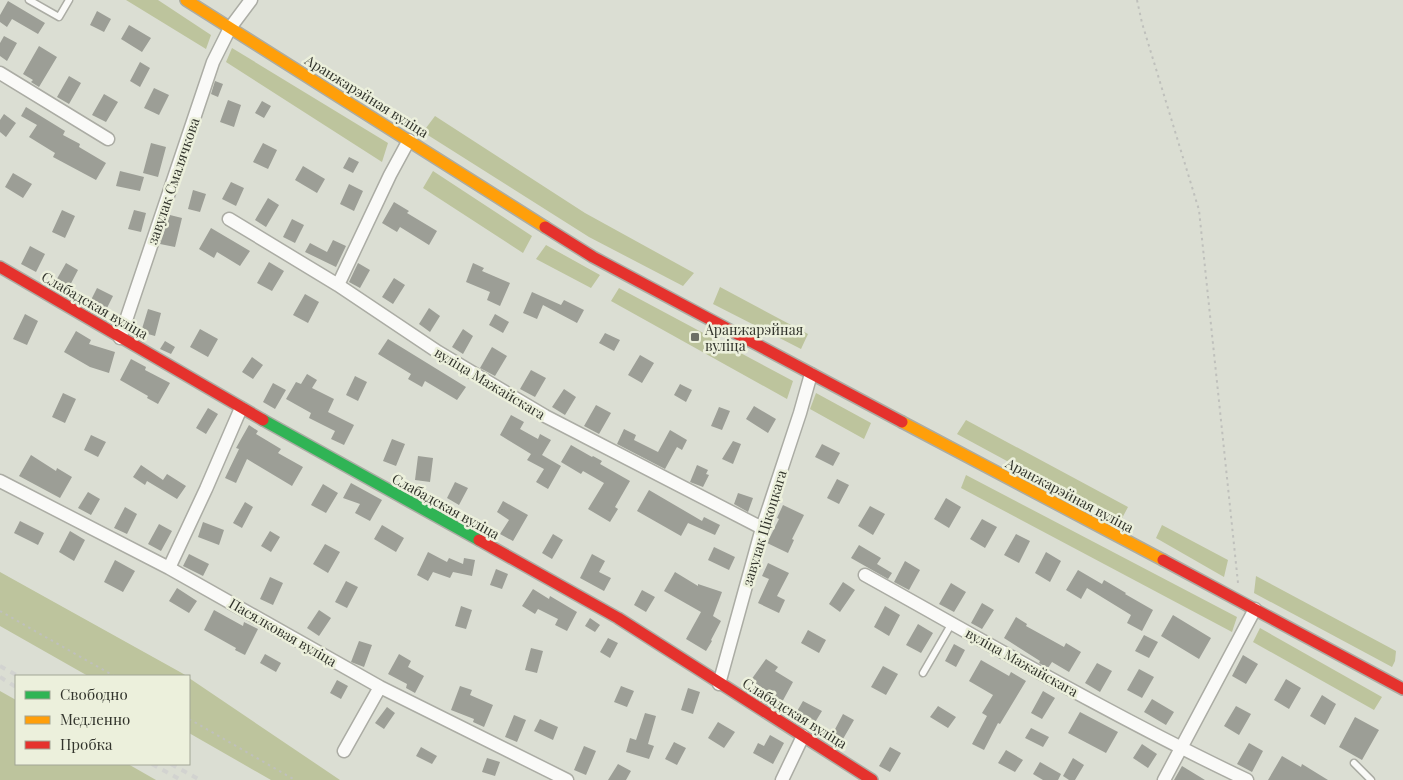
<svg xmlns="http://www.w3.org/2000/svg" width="1403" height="780" viewBox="0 0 1403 780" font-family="'Playfair Display',serif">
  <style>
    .forest { fill: #bdc49d }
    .building { fill: #9c9e96 }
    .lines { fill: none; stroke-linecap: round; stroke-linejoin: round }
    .lane-casing { stroke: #abaca4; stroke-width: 9 }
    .street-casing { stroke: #abaca4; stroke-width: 15 }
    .fast-casing { stroke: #abaca4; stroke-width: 14 }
    .slow-casing { stroke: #abaca4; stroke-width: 14 }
    .jam-casing { stroke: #abaca4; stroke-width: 14 }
    .path { stroke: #bfc0bc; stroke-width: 2; stroke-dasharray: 2.5 4; stroke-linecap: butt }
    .lane { stroke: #fafaf8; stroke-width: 6 }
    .street { stroke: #fafaf8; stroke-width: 12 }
    .fast { stroke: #30b455; stroke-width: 11 }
    .slow { stroke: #ff9f0a; stroke-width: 11 }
    .jam { stroke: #e5322d; stroke-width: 11 }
    .rail { stroke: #d2d3d0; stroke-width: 4; stroke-dasharray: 6 6; stroke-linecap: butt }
    .poi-dot { fill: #6d7066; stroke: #ecf0dc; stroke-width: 2 }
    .labels { text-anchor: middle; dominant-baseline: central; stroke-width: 5; stroke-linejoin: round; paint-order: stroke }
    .street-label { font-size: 14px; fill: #32342c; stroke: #ecf0dc }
    .poi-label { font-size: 14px; fill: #32342c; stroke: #ecf0dc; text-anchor: start }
  </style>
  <rect width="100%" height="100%" fill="#dbded3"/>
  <path class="forest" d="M126 0H158L211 35 206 49Z
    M232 48 388 143 382 162 226 62Z
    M435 116 585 213 694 273 683 286 589 237 423 132Z
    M433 171 532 236 523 253 423 188Z
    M546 245 600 275 591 288 536 259Z
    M720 287 808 334 801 349 713 304Z
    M619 288 793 381 787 399 611 301Z
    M816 393 871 423 864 439 810 409Z
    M966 420 1128 507 1120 522 957 434Z
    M966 475 1237 617 1232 632 961 488Z
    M1162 525 1228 560 1224 577 1156 538Z
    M0 572 180 672 187 676H88L0 626Z
    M1256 576 1396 651 1395 661 1392 667 1254 593Z
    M1260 628 1382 697 1374 710 1253 642Z
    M189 678 340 780H271L189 733Z
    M0 691 16 700V764H128L156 780H0Z"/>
  <path class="building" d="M8 1 45 23 38 34 12 19 7 27 0 22V15Z
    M97 11 111 19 104 32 90 25Z
    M129 25 151 38 142 52 121 39Z
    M4 36 17 43 7 61 0 56V43Z
    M39 46 57 57 39 87 31 82 33 80 23 74Z
    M140 62 150 68 140 87 130 81Z
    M69 76 81 83 69 104 57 97Z
    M215 81 223 84 218 97 211 94Z
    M154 88 169 95 159 115 144 108Z
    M104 94 118 102 106 122 92 115Z
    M228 100 241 105 234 127 220 122Z
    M262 101 271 106 264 118 255 113Z
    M26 107 65 131 63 135 80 144 79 147 106 163 96 180 53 157 55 153 29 137 37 125 21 116Z
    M4 114 16 123 6 137 0 132V120Z
    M151 143 166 147 158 177 143 173Z
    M263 143 277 150 268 169 253 162Z
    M349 157 359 162 353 173 343 168Z
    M303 166 325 179 317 193 295 180Z
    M120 171 144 177 140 191 116 186Z
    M13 173 32 184 23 198 5 187Z
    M231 182 244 188 236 206 222 199Z
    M349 184 363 191 354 211 340 204Z
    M193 190 206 194 200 212 188 209Z
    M268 198 279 205 266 227 255 220Z
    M394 202 409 211 407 213 437 231 429 245 400 227 397 232 382 223Z
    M62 210 75 216 65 238 52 232Z
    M134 210 146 213 141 232 128 229Z
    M170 215 182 218 175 247 160 244Z
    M292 219 304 225 295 243 283 237Z
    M211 228 250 251 240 266 217 252 214 258 199 249Z
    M333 240 346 246 336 267 305 252 310 243 327 252Z
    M30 246 45 254 36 272 21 264Z
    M269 262 284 271 272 291 257 283Z
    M66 263 78 270 67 291 54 284Z
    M358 263 370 270 360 288 349 282Z
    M473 263 484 268 482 271 510 283 500 306 487 300 490 292 466 282Z
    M394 278 405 285 393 304 382 297Z
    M97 288 113 296 105 312 89 304Z
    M532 292 561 305 564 300 584 310 577 323 543 305 537 319 523 313Z
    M305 294 319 302 308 323 293 315Z
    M429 308 440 316 430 332 419 324Z
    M148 309 161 313 155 336 141 332Z
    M25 314 38 321 27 345 13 339Z
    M495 314 509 322 503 333 489 325Z
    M200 329 218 339 208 357 190 347Z
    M463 329 473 336 463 354 452 347Z
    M76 331 91 340 89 344 115 352 109 373 90 367 64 352Z
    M605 333 620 340 614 351 599 343Z
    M388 339 466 387 457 400 425 381 422 387 408 379 411 374 378 354Z
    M165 341 175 347 171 354 160 349Z
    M492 347 507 356 495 376 480 368Z
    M640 355 654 363 642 383 628 375Z
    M252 357 263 365 253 379 242 372Z
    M131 359 146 367 145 370 170 383 158 404 147 398 148 396 120 380Z
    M531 370 546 378 535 397 520 389Z
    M307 374 317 380 312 388 334 399 328 412 354 425 344 445 331 439 335 431 309 418 311 413 286 399 296 382 301 384Z
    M355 376 367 382 358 401 346 395Z
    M273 383 286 390 275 409 263 402Z
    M680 384 692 390 686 402 674 395Z
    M564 389 576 397 565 415 552 407Z
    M63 393 76 399 65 423 52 417Z
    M596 405 611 413 599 434 584 426Z
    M754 406 776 419 768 433 746 419Z
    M719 407 730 411 722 430 711 426Z
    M208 408 218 414 206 434 196 428Z
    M511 415 524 422 520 429 538 439 540 434 551 440 542 455 561 466 548 489 536 482 544 469 527 460 531 454 500 435Z
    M249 425 258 431 256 434 281 449 278 453 303 467 292 486 247 459 236 483 225 478 239 449 236 448Z
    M624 429 636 435 634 440 658 452 670 430 687 440 682 450 677 447 665 469 617 444Z
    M91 435 106 442 98 457 84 450Z
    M392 439 405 444 396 466 383 461Z
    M733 441 741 444 733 464 722 459Z
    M822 444 840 453 833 466 815 457Z
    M571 445 592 457 593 456 602 461 600 464 630 481 615 507 618 509 610 522 588 509 604 483 583 471 581 474 561 462Z
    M31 455 56 471 57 468 72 477 60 498 19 476Z
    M418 456 433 458 430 482 415 480Z
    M141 465 163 480 167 474 186 486 177 499 147 481 145 485 133 477Z
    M697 465 708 470 706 474 709 475 703 487 690 482Z
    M837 479 849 485 839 504 827 498Z
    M455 482 468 488 459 505 447 498Z
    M351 483 382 500 370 521 355 513 360 504 343 498Z
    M323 484 338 493 326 513 311 505Z
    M649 490 702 521 704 517 720 525 715 535 688 523 681 536 637 511Z
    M88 492 100 499 91 515 78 508Z
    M738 493 753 498 748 512 734 504Z
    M946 498 961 507 949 528 934 519Z
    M503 501 528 515 513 541 500 534 509 520 497 512Z
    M245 502 253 507 242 528 233 523Z
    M783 505 804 515 792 539 794 540 788 553 767 543 779 519 777 518Z
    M870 506 885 514 873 535 858 526Z
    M125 507 137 514 127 534 114 528Z
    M982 519 997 527 985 548 970 539Z
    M20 521 44 533 38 545 14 533Z
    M203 522 224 530 219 545 198 537Z
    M159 524 172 531 161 551 148 544Z
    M382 525 404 538 396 552 374 539Z
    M70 531 85 540 74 561 59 552Z
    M270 531 280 537 271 552 261 546Z
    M553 534 563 540 552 559 542 553Z
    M1016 534 1030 541 1019 563 1004 555Z
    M325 544 340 552 328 573 313 564Z
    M859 545 881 558 877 564 892 573 888 579 851 558Z
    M714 547 735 557 729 570 708 560Z
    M428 552 447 562 449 558 463 564 464 558 475 560 472 576 453 572 450 578 433 572 428 581 417 575Z
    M1046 552 1061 561 1050 582 1035 573Z
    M189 554 209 564 203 576 183 566Z
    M592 554 605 561 599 572 611 578 604 591 580 578Z
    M115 560 135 571 123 592 104 582Z
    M905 561 920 570 909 590 894 582Z
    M768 563 789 573 777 596 785 600 779 613 758 603 769 579 762 576Z
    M496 569 508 574 502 589 490 585Z
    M1078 570 1102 584 1104 580 1126 593 1125 594 1153 610 1142 631 1127 623 1131 615 1087 588 1081 599 1066 590Z
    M675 572 698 586V584L722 592 713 616 721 621 711 640 712 641 706 651 686 639 701 612 664 591Z
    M270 577 283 583 273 605 260 599Z
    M346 581 358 587 347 608 335 602Z
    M843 582 855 590 840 612 829 604Z
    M951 583 966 592 954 612 939 604Z
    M177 588 197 601 189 613 169 601Z
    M533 589 549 599 550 596 577 612 567 631 555 625 558 619 538 609 535 614 522 606Z
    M642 590 655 597 646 612 634 605Z
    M982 603 994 610 982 629 971 623Z
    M461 606 472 610 466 629 455 626Z
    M885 606 900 615 889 636 874 627Z
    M214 610 243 626 244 622 258 629 245 655 235 650 236 648 204 630Z
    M319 610 331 618 319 636 307 628Z
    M1173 615 1211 638 1199 659 1161 636Z
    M1016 617 1027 624 1026 626 1064 647 1066 643 1081 652 1069 672 1052 662 1048 668 1039 663 1040 661 1004 638Z
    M590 618 600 625 595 632 585 626Z
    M918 624 933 633 921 653 906 645Z
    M808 630 826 640 819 653 801 643Z
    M1144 635 1158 642 1149 658 1135 651Z
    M608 638 618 643 610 658 600 652Z
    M359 641 372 645 364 667 351 662Z
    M954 644 965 650 956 667 945 661Z
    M531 648 543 651 537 673 525 670Z
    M265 654 281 663 276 672 260 663Z
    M399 654 411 661 408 667 424 676 415 693 406 688 407 684 388 674Z
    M1243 655 1258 664 1246 684 1232 676Z
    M766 659 778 667 775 671 793 682 781 704 769 697 771 694 751 680Z
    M981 660 1009 676 1011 672 1026 681 1000 724 998 723 984 750 972 744 987 716 982 713 993 695 969 681Z
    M1097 663 1112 671 1100 692 1085 683Z
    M883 666 898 674 886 695 871 687Z
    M1139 669 1154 677 1142 698 1127 690Z
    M1286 679 1301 688 1289 709 1274 700Z
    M337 680 348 686 341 699 330 693Z
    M460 686 472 690 470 695 493 705 484 727 473 722 474 719 451 710Z
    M621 686 634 691 627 707 614 702Z
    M688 688 700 692 693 714 681 710Z
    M1043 691 1055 698 1042 719 1031 713Z
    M1322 695 1336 704 1325 725 1310 716Z
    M1152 699 1174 712 1166 725 1144 712Z
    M803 701 822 711 814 724 796 713Z
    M938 706 956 717 948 728 930 717Z
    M1236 706 1251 714 1239 735 1224 726Z
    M387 707 395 713 384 729 375 723Z
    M1080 712 1118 732 1106 753 1068 733Z
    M645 713 656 716 648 744 654 746 649 759 626 752 630 738 636 740Z
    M843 714 854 720 843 739 833 733Z
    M514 715 526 720 517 742 505 737Z
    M1355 717 1379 730 1362 760 1339 747Z
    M540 719 558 727 553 740 534 731Z
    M718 722 735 732 724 748 708 738Z
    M1031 728 1049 737 1043 747 1025 738Z
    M770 735 784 743 773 764 753 753 758 743 764 746Z
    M674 742 686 748 677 765 665 759Z
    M1249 743 1263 751 1252 772 1237 764Z
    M1142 744 1157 754 1148 768 1133 758Z
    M584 746 596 751 586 775 574 770Z
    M421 747 437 756 432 764 416 756Z
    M890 747 901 753 890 772 879 766Z
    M1006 750 1023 760 1015 772 998 763Z
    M1282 756 1301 767 1302 764 1328 780H1268Z
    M487 758 500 762 495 776 482 772Z
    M1073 758 1084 765 1075 780H1069L1063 776Z
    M1040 762 1061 774 1058 780H1043L1033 774Z
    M618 764 631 771 626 780H608Z
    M1182 766 1205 780H1174Z"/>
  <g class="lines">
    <g class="lane-casing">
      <path id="lane" d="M29 0 59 17 69 0
        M923 673 952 623
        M1354 763 1371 780"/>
    </g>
    <g class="street-casing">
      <path id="street" d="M0 73 108 139
        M229 219 338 285 438 352 545 416 762 528
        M338 285 390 175 409 140
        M120 338 213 62 230 28 251 0
        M0 481 169 568 380 687 567 780
        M169 568 206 489 241 408
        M865 575C991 645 1116 718 1247 780
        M719 684 762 528 800 413 811 374
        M344 751 380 687
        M782 780 803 736
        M1164 780 1255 609"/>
    </g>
    <g class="fast-casing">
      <path id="fast" d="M263 420 479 540"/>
    </g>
    <g class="slow-casing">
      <path id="slow" d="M186 0 545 227
        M902 422 1163 560"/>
    </g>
    <g class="jam-casing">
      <path id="jam" d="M545 227 593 257 902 422
        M0 267 263 420
        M479 540 618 618 872 780
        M1163 560 1403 689"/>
    </g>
    <path class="path" d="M1137 0 1142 23 1199 210 1238 583
      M0 611 114 676
      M189 719 295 780"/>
    <use href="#lane" class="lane"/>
    <use href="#street" class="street"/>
    <use href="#fast" class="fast"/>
    <use href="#slow" class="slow"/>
    <use href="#jam" class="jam"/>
    <path class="rail" d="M0 666 18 676
      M0 677 16 687
      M152 764 181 780
      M171 764 200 780"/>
  </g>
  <rect class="poi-dot" x="690" y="332" width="10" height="10" rx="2.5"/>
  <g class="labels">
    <g class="street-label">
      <text transform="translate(367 96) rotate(32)">Аранжарэйная вуліца</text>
      <text transform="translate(173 181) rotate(-71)">завулак Смалячкова</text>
      <text transform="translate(95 305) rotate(30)">Слабадская вуліца</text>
      <text transform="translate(490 383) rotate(31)">вуліца Мажайскага</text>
      <text transform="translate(1070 495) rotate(28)">Аранжарэйная вуліца</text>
      <text transform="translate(446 506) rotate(29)">Слабадская вуліца</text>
      <text transform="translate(764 528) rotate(-73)">завулак Цікоцкага</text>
      <text transform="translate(283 632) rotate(30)">Пасялковая вуліца</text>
      <text transform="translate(1022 662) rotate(29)">вуліца Мажайскага</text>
      <text transform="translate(795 713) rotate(32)">Слабадская вуліца</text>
    </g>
    <g class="poi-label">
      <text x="705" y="329">Аранжарэйная<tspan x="705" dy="16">вуліца</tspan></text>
    </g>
  </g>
  <rect x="15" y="675" width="175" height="90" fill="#ecf0dc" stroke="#a2a596"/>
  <rect x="25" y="691" width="25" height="8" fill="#30b455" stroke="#a2a596"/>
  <text x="60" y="700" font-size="15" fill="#32342c">Свободно</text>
  <rect x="25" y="716" width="25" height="8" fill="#ff9f0a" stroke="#a2a596"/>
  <text x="60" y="725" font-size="15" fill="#32342c">Медленно</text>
  <rect x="25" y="741" width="25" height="8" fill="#e5322d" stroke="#a2a596"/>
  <text x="60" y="750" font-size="15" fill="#32342c">Пробка</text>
</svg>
